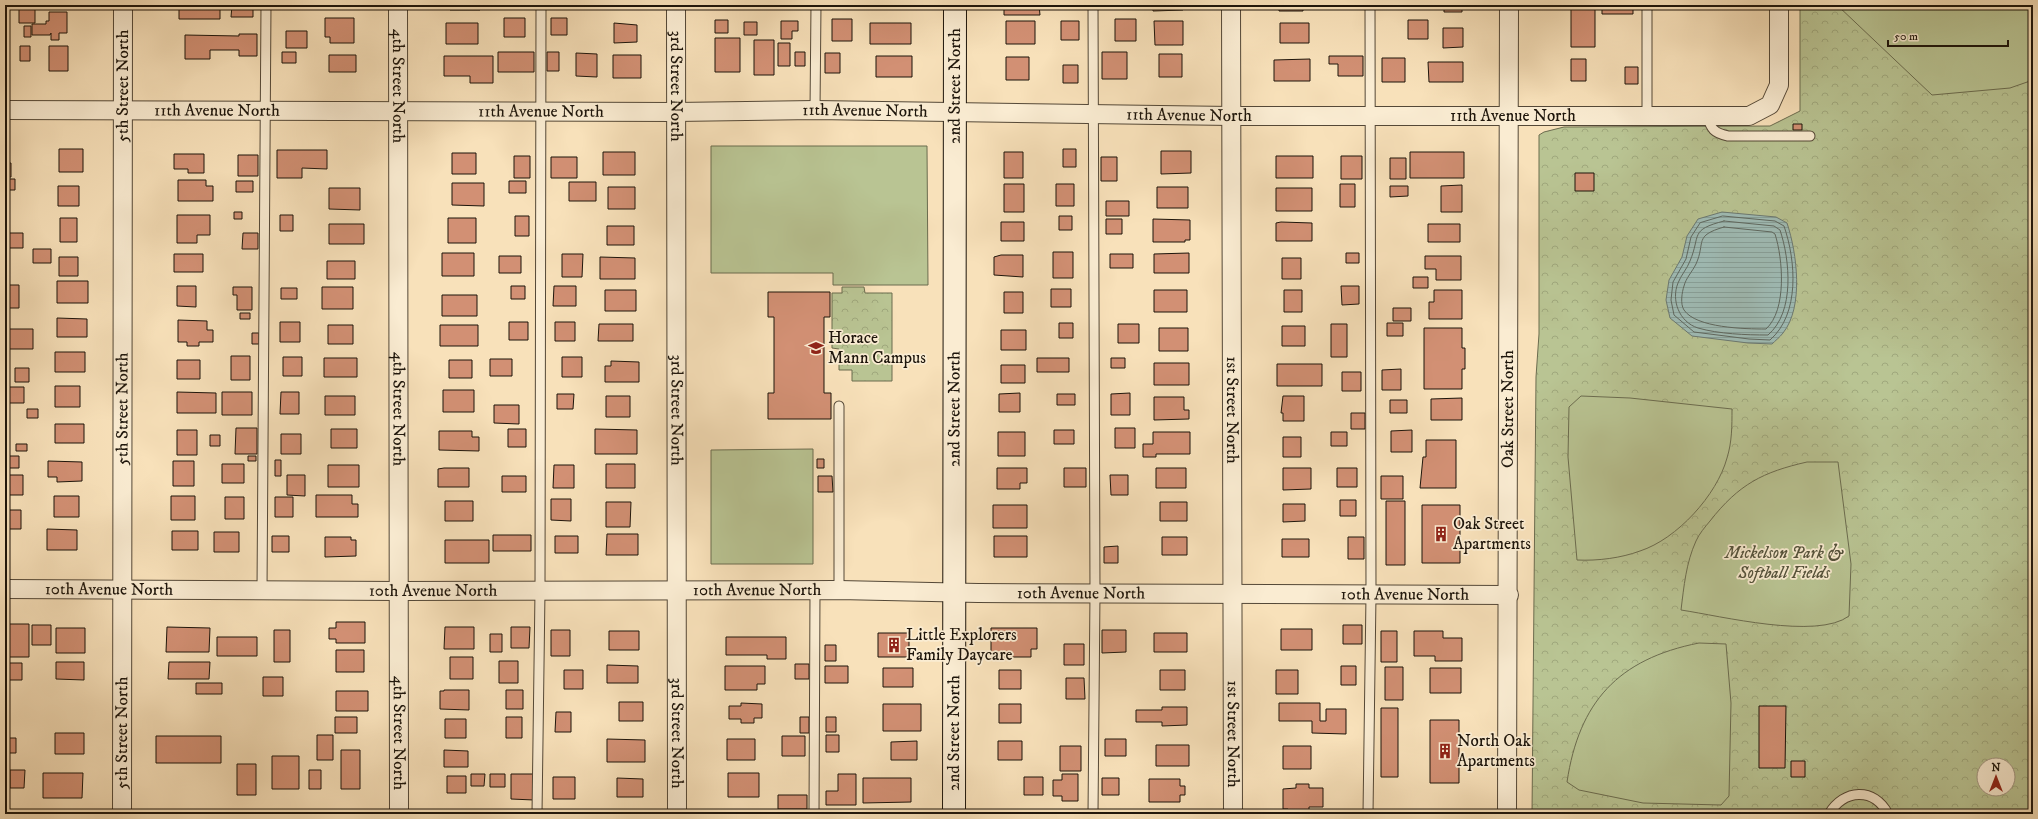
<svg xmlns="http://www.w3.org/2000/svg" width="2038" height="819" viewBox="0 0 2038 819" font-family="'IM FELL DW Pica',serif">
  <style>
    .forest { fill: url(#forest-crowns); stroke: #6b6c4f; fill-rule: evenodd }
    .pitch { fill: #b9c493; stroke: #6b6c4f }
    .water { fill: url(#water-rules); stroke: #6b7972 }
    .lines { fill: none; stroke-linecap: round; stroke-linejoin: round }
    .shore { stroke: #5e6860; stroke-width: 1 }
    .building { fill: #d29074; stroke: #1d150b }
    .lane-casing { stroke: #544837; stroke-width: 11 }
    .street-casing { stroke: #544837; stroke-width: 20 }
    .secondary-casing { stroke: #1d150b; stroke-width: 24 }
    .lane { stroke: #faecd2; stroke-width: 9 }
    .street { stroke: #faecd2; stroke-width: 18 }
    .secondary { stroke: #faecd2; stroke-width: 22 }
    .labels { text-anchor: middle; dominant-baseline: central; stroke-width: 3.5; stroke-linejoin: round; paint-order: stroke }
    .street-label { font-size: 17px; fill: #1d150b; stroke: #faecd2 }
    .poi-label { font-size: 17px; fill: #1d150b; stroke: #faecd2; text-anchor: start }
    .park-label { font-size: 17px; font-style: italic; fill: #54523b; stroke: #faecd2 }
  </style>
  <defs>
    <pattern id="forest-crowns" width="20" height="18" patternUnits="userSpaceOnUse"><rect width="20" height="18" fill="#b9c493"/><path d="M2 6a3 3 0 1 1 6 0M12 15a3 3 0 1 1 6 0" fill="none" stroke="#9fa87d"/></pattern>
    <pattern id="water-rules" width="6" height="5" patternUnits="userSpaceOnUse"><rect width="6" height="5" fill="#9fbcb6"/><path d="M0 2.5h6" fill="none" stroke="#88a19b"/></pattern>
  </defs>
  <rect width="100%" height="100%" fill="#f8e1ba"/>
  <filter id="stains"><feTurbulence type="fractalNoise" baseFrequency=".005" numOctaves="4"/><feColorMatrix values="0 0 0 0 .2 0 0 0 0 .09 0 0 0 0 .02 0 0 0 .5 -.17"/></filter>
  <radialGradient id="worn" r=".72"><stop offset=".6" stop-color="#630" stop-opacity="0"/><stop offset="1" stop-color="#630" stop-opacity=".3"/></radialGradient>
  <path class="forest" d="M1800 5H2033V814H1532L1536 377 1539 334V135L1544 132 1564 127 1770 126 1800 111ZM1984 765H2008V789H1984Z
    M842 287H864L865 293H892V381H852V370H839V349L832 348V293H842Z"/>
  <path class="pitch" d="M1837 5H2033V80L2010 88 1932 95Z
    M711 146H927L928 285H833V273H711Z
    M1581 396 1630 398 1732 409C1732 426 1732 442 1727 458 1717 495 1677 539 1640 551 1621 558 1598 561 1577 560L1568 457 1569 407Z
    M813 449V564H711V450Z
    M1807 462H1838L1851 564 1849 616C1817 640 1721 616 1681 610 1684 586 1686 563 1696 541 1699 534 1705 527 1710 521 1739 484 1763 472 1807 462Z
    M1699 643 1726 644 1731 703 1729 796 1721 805 1643 803 1579 790 1567 782C1579 702 1618 659 1699 643Z"/>
  <path class="water" d="M1722 212 1776 217 1787 223C1797 253 1804 307 1783 333 1780 337 1775 341 1772 344L1748 343 1692 336 1670 318 1666 300 1669 280 1682 257 1687 236 1698 219Z"/>
  <g class="lines">
    <path class="shore" d="M1723 216 1775 221 1784 226C1796 261 1800 314 1770 340L1749 339 1694 332 1674 315 1671 300 1673 282 1686 259 1691 237 1700 223Z
      M1724 221 1774 226 1780 230C1790 260 1795 312 1768 335 1746 335 1719 334 1698 328 1679 322 1671 300 1678 283 1681 275 1687 269 1690 261 1701 235 1689 230 1724 221Z
      M1724 227 1772 232 1775 234C1783 259 1787 310 1766 329 1745 329 1696 328 1684 310 1680 304 1682 292 1684 286 1686 278 1692 272 1696 264 1706 242 1693 236 1724 227Z"/>
  </g>
  <path class="building" d="M19 5H35V23H19Z
    M179 5H220V19H179Z
    M232 5H253V17H231Z
    M450 5H485V8H480V10H450Z
    M599 5H634V7H628V9H599Z
    M726 5H754V6H726Z
    M881 5H904V8H881Z
    M1004 5H1039L1040 15H1004Z
    M1153 5H1183V10L1153 11Z
    M1279 5H1303V11H1279Z
    M1444 5H1462V12H1444Z
    M1602 5H1633V14H1602Z
    M1571 9H1595V47H1571Z
    M49 12H67V33H59V40H51V33L50 35H32V24H46V21H49Z
    M325 18H354V43H330V37H325Z
    M504 18H525V37H504Z
    M551 18H567V35H551Z
    M832 19H852V41H832Z
    M1115 19H1136V41H1115Z
    M715 20H728V33H715Z
    M1408 20H1428V39H1408Z
    M781 21H798V31H792V39H781Z
    M1006 21H1035V44H1006Z
    M1061 21H1079V40H1061Z
    M1154 21H1183V45H1155Z
    M744 22H757V35H744Z
    M446 23H478V44H446Z
    M614 23 637 25V42L614 43Z
    M870 23H911V44H870Z
    M1280 23H1309V43H1280Z
    M24 26H31V37H24Z
    M1443 28H1463V47L1443 48Z
    M286 31H307V48H286Z
    M239 34H257V56H239V50H210V59H185V35L239 36Z
    M715 38H740V72H715Z
    M754 40H774V75H754Z
    M778 43H790V66H778Z
    M20 46H30V61H20Z
    M49 46H68V71H49Z
    M282 52H296V63H282Z
    M498 52H534V72H498Z
    M547 52H559V71H547Z
    M795 52H805V66H795Z
    M1102 52H1127V79H1102Z
    M576 53 597 54V77L576 76Z
    M825 53H840V73H825Z
    M1159 54H1182V77H1159Z
    M329 55H356V72H329Z
    M613 55H641V78H613Z
    M444 56H493V83H470V76H444Z
    M876 56H912V77H876Z
    M1329 56H1363V76H1338V64H1329Z
    M1006 57H1029V80H1006Z
    M1382 58H1405V82H1382Z
    M1310 59V81H1274V60Z
    M1571 59H1586V81H1571Z
    M1428 62H1463V82H1429Z
    M1063 65H1078V83H1063Z
    M1625 67H1638V84H1625Z
    M1793 124H1802V130H1793Z
    M59 149H83V172H59Z
    M1063 149H1076V167H1063Z
    M277 150H327V169L302 168V178H277Z
    M1161 151H1191V173L1161 174Z
    M603 152H635V175H603Z
    M1004 152H1023V178H1004Z
    M1410 152H1464V178H1410Z
    M452 153H476V174H452Z
    M174 154H204V173H188V169H174Z
    M238 155H258V176H238Z
    M514 156H530V178H514Z
    M1276 156H1313V178H1276Z
    M1341 156H1362V179H1341Z
    M551 157H577V178H551Z
    M1101 157H1117V181H1101Z
    M1390 158H1406V179H1390Z
    M5 163H11V177H5Z
    M1575 173H1594V191H1575Z
    M5 179H15V190H5Z
    M178 180H206V186H213V201H178Z
    M236 181H253V192H236Z
    M509 181H526V193H509Z
    M569 182H596V201H569Z
    M452 183H484V206L452 205Z
    M1004 184H1024V212H1004Z
    M1056 184H1074V206H1056Z
    M1340 184H1355V207H1340Z
    M1462 185V212H1441V186Z
    M58 186H79V206H58Z
    M1390 186H1408V196L1390 197Z
    M608 187H635V209H608Z
    M1157 187H1188V208H1157Z
    M329 188H360V210L329 209Z
    M1276 188H1312V211H1276Z
    M1106 201H1129V216H1106Z
    M234 212H242V219H234Z
    M177 215H210V235H197V243H177Z
    M280 215H293V231H280Z
    M515 216H529V236H515Z
    M1059 216H1072V230H1059Z
    M60 218H77V242H60Z
    M448 218H476V243H448Z
    M1106 219H1122V234H1106Z
    M1153 219 1190 220V240H1185V242H1153Z
    M1001 222H1024V241H1001Z
    M1281 222 1312 223V241H1276V223Z
    M329 224H364V244H329Z
    M1428 224H1460V242H1428Z
    M607 226H634V245H607Z
    M7 233H23V248H7Z
    M243 233H258V249H242Z
    M33 249H51V263H33Z
    M1053 252H1073V278H1053Z
    M442 253H474V276H442Z
    M1189 253V273H1154V254Z
    M1346 253H1359V263H1346Z
    M174 254H203V272H174Z
    M562 254H583L582 277H562Z
    M1110 254H1133V268H1110Z
    M1001 255H1023V277L994 275V257Z
    M499 256H521V273H499Z
    M1425 256H1461V280H1436V269H1425Z
    M59 257H78V276H59Z
    M600 257 635 258V279H600Z
    M1282 258H1301V279H1282Z
    M327 261H355V279H327Z
    M1413 277H1428V288H1413Z
    M57 281H88V303H57Z
    M5 285H19V308H5Z
    M177 286H196V307L177 306Z
    M511 286H525V299H511Z
    M554 286H576V306H553Z
    M1341 286H1359V304L1342 305Z
    M233 287H252V310H237V295H233Z
    M322 287H353V309H322Z
    M281 288H297V299H281Z
    M1051 289H1071V307H1051Z
    M605 290H636V311H605Z
    M1154 290H1187V312H1154Z
    M1284 290H1302V312H1284Z
    M1434 290H1462V319H1429V302H1434Z
    M768 292H830V317H824V393H831V419H768V393H774V317H768Z
    M1004 292H1023V313H1004Z
    M442 295H477V316H442Z
    M1393 308H1411V321H1393Z
    M240 313H250V319H240Z
    M57 318 87 319V337H57Z
    M178 320 207 321V330H213V342H199V346H187V342H178Z
    M280 322H300V342H280Z
    M509 322H528V340H509Z
    M555 322H575V341H555Z
    M1059 323H1073V338H1059Z
    M1387 323H1403V336H1387Z
    M599 324H633V341H598Z
    M1118 324H1139V343H1118Z
    M1331 324H1347V357H1331Z
    M328 325H353V344H328Z
    M440 325H478V346H440Z
    M1282 326H1305V346H1282Z
    M1159 328H1188V351H1159Z
    M1424 328H1462V348H1465V369H1462V389H1424Z
    M7 329H33V349H7Z
    M1001 330H1026V350H1001Z
    M252 333H259V344H252Z
    M55 352H85V372H55Z
    M231 356H250V380H231Z
    M283 357H302V376H283Z
    M562 357H582V377H562Z
    M324 358H357V377H324Z
    M1037 358H1069V372H1037Z
    M1111 358H1125V368H1111Z
    M490 359H512V376H490Z
    M177 360H200V379H177Z
    M449 360H472V378H449Z
    M611 361 639 362V382H605V366H611Z
    M1154 363H1189V385H1154Z
    M1277 364H1322V386H1277Z
    M1001 365H1025V383H1001Z
    M15 368H29V382H15Z
    M1401 369V390H1382V370Z
    M1342 372H1361V391H1342Z
    M55 386H80V407H55Z
    M5 387H24V403H5Z
    M443 390H474V412H443Z
    M177 392 216 393V413H177Z
    M222 392H252V415H222Z
    M281 392H299V414H280Z
    M1020 393V412H999V394Z
    M1130 393V415H1111V394Z
    M557 394H574L573 409H557Z
    M1057 394H1075V405H1057Z
    M325 396H355V415H325Z
    M606 396H630V417H606Z
    M1283 396H1304V421H1283V413H1281Z
    M1154 397H1184V410H1189V419L1154 420Z
    M1462 398V420H1431V399Z
    M1390 400H1407V413H1390Z
    M494 405H519V424L494 423Z
    M27 409H38V418H27Z
    M1351 413H1365V429H1351Z
    M55 424H84V443H55Z
    M236 428H257V454H235Z
    M1115 428H1135V448H1115Z
    M331 429H357V448H331Z
    M508 429H526V447H508Z
    M595 429 637 430V454H595Z
    M177 430H197V455H177Z
    M1054 430H1074V444H1054Z
    M1412 430V452H1391V431Z
    M439 431H472V437H479V451L439 450Z
    M998 432H1025V456H998Z
    M1153 432H1190V454H1156V457H1143V444H1153Z
    M1331 432H1347V446H1331Z
    M281 434H301V454H281Z
    M210 435H220V446H210Z
    M1283 437H1301V457H1283Z
    M1426 440H1456V488H1420L1423 457H1426Z
    M16 444H27V451H16Z
    M5 456H19V468H5Z
    M248 456H256V461H248Z
    M817 459H824V468H817Z
    M275 460H281V476H275Z
    M48 461 82 462V481L57 482V477H48Z
    M173 461H194V486H173Z
    M222 464H244V483H222Z
    M606 464H635V488H606Z
    M328 465H359V487H328Z
    M554 465H574V488H553Z
    M444 468H469V487H438V469Z
    M997 468H1027V483H1020V489H997Z
    M1064 468H1086V487H1064Z
    M1156 468H1186V488H1156Z
    M1283 468H1311V489L1283 490Z
    M1337 468H1357V487H1337Z
    M5 475H23V495H5Z
    M287 475H305V496L287 495Z
    M1110 475H1128V495H1111Z
    M502 476H526V492H502Z
    M818 476H832L833 492H818Z
    M1381 476H1403V499H1381Z
    M316 495H352V504H358V517H316Z
    M54 496H79V517H54Z
    M171 496H195V520H171Z
    M225 497H244V519H225Z
    M275 497H293V517H275Z
    M551 499H571V521L551 520Z
    M1340 500H1356V516H1340Z
    M445 501H473V521H445Z
    M1386 501H1405V565H1386Z
    M606 502H631L630 527H606Z
    M1160 502H1187V521H1160Z
    M1283 504H1305V521L1283 522Z
    M993 505H1027V528H993Z
    M1422 505H1460V563H1422Z
    M5 510H21V529H5Z
    M47 529 77 530V550H47Z
    M172 531H198V550H172Z
    M214 532H239V552H214Z
    M607 534H638V555H606Z
    M493 535H531V551H493Z
    M272 536H289V552H272Z
    M555 536H578V553H555Z
    M994 536H1027V557H994Z
    M325 537H351V540H356V556L325 557Z
    M1162 537H1187V555H1162Z
    M1348 537H1364V559H1348Z
    M1282 539H1309V557H1282Z
    M445 540H489V563H445Z
    M1118 546V563H1104V547Z
    M336 622H365V643H336V639H329V628H336Z
    M5 624H29V657H5Z
    M32 625H51V645H32Z
    M1343 625H1362V644H1343Z
    M167 627 210 628 209 652H166Z
    M445 627H474V649H444Z
    M511 627H530L529 648H511Z
    M56 628H85V653H56Z
    M991 628H1037V649H1031V657H991Z
    M1281 629H1312V650H1281Z
    M274 630H290V662H274Z
    M551 630H570V656H551Z
    M1102 630H1126V652L1102 653Z
    M609 631H639V650H609Z
    M1381 631H1397V662H1381Z
    M1414 631H1443V638H1462V661H1435V656H1414Z
    M878 633H909V657H878Z
    M1154 633H1187V652H1154Z
    M490 634H502V652H490Z
    M217 637H257V656H217Z
    M726 637H786V659H767V655H726Z
    M1064 644H1084V665H1064Z
    M825 645H836V661H825Z
    M336 650H364V672H336Z
    M450 657H473V679H450Z
    M499 661H518V683H499Z
    M56 662H84V680L56 679Z
    M169 662H210L209 679H168Z
    M5 663H22V680H5Z
    M795 664H809V679H795Z
    M607 665 638 666V683H607Z
    M725 666H765V684H757V690H725Z
    M825 666H848V683H825Z
    M1341 666H1356V685H1341Z
    M1385 667H1403V700H1385Z
    M883 668H913V687H883Z
    M1430 668H1461V693H1430Z
    M564 670H583V689H564Z
    M999 670H1021V689H999Z
    M1160 670H1185V690H1160Z
    M1276 670H1298V694H1276Z
    M263 677H283V696H263Z
    M1066 678H1084L1085 699H1066Z
    M196 683H222V694H196Z
    M444 690H469V710L440 709V691H444Z
    M506 690H523V709H506Z
    M336 691H368V711H336Z
    M619 702H643V721H619Z
    M741 703 762 704V718H754V723H741V719H729V706H741Z
    M1279 703H1320V721H1326V709H1346V734L1312 733V721H1279Z
    M883 704H921V731H883Z
    M999 704H1021V723H999Z
    M1759 706H1786L1785 768H1759Z
    M1162 707H1187V725L1162 726V722H1136V710H1162Z
    M1381 708H1398V777H1381Z
    M556 712H571V732H555Z
    M335 717H357V733H335Z
    M506 717H522V738H506Z
    M800 717H809V733H800Z
    M826 717H836V732H826Z
    M445 719H466V738H445Z
    M1430 720H1459V783H1430Z
    M55 733H84V754H55Z
    M317 735H333V760H317Z
    M826 735H839V752H826Z
    M156 736H221V763H156Z
    M782 736H805V756H782Z
    M5 738H16V753H5Z
    M607 739 645 740V762H607Z
    M727 739H755V760H727Z
    M1105 739H1126V756H1105Z
    M917 741V760H891V742Z
    M998 741H1022V760H998Z
    M1156 745H1189V766H1156Z
    M1060 746H1081V771H1060Z
    M1283 746H1311V769H1283Z
    M341 750H360V789H341Z
    M444 750 468 751V767H444Z
    M272 756H299V789H272Z
    M1791 761H1805V777H1791Z
    M237 764H256V795H237Z
    M10 770H25L24 788H10Z
    M309 770H321V789H309Z
    M43 773H83L82 798H43Z
    M728 773H759V797H728Z
    M471 774H485L484 786H471Z
    M490 774H505V787H490Z
    M511 774H534V800L511 799Z
    M838 774H856V805H826V791H838Z
    M1062 774H1078V801H1062V796H1053V780H1062Z
    M447 776H466V793H447Z
    M553 777H575V799H553Z
    M1024 777H1043V795H1024Z
    M617 778 643 779V797H617Z
    M863 778H911V802L863 803Z
    M1102 778H1119V795H1102Z
    M1149 779H1180V786H1185V795H1180V802H1149Z
    M1296 784H1309V788H1323V807H1309V811H1288V809H1283V789L1296 788Z
    M778 795H807V809H778Z"/>
  <g class="lines">
    <g class="lane-casing">
      <path id="lane" d="M1093 5 1095 593 1093 814
        M815 110 816 5
        M1647 115V5
        M1707 116C1711 129 1714 133 1728 136H1810
        M839 406V590
        M262 590 266 5
        M537 814 540 591 541 5
        M814 814 815 591
        M1368 814 1371 595 1370 5
        M1829 814C1844 789 1874 787 1888 814"/>
    </g>
    <g class="street-casing">
      <g id="street">
        <path id="s1" d="M398 5 399 814"/>
        <path id="s2" d="M676 5 677 814"/>
        <path id="s3" d="M1231 5 1233 814"/>
        <path id="s4" d="M5 110 676 112 815 110 1231 116H1749L1770 105 1779 85V5"/>
        <path id="s5" d="M5 589 399 591 839 590 978 593 1509 595"/>
        <path id="s6" d="M122 814 123 5"/>
        <path id="s7" d="M1507 814 1509 5"/>
      </g>
    </g>
    <g class="secondary-casing">
      <g id="secondary">
        <path id="s8" d="M954 814 955 5"/>
      </g>
    </g>
    <use href="#lane" class="lane"/>
    <use href="#street" class="street"/>
    <use href="#secondary" class="secondary"/>
  </g>
  <defs>
    <g id="school-bare" transform="scale(1.2)"><path d="M0-5L7-2L0 1L-7-2ZM-4 1L0 2.5L4 1V4Q0 6-4 4Z" fill="#8f2418" stroke="#faecd2" stroke-width="2.5" paint-order="stroke"/></g>
    <g id="building-bare" transform="scale(1.2)"><path d="M-4-6H4V6H1V3H-1V6H-4ZM-2.5-4.3h1.7v1.8h-1.7ZM.8-4.3h1.7v1.8H.8ZM-2.5-1h1.7V.8h-1.7ZM.8-1h1.7V.8H.8Z" fill="#8f2418" stroke="#faecd2" stroke-width="2.5" paint-order="stroke"/></g>
  </defs>
  <g fill-rule="evenodd">
    <use href="#school-bare" x="816" y="348"/>
    <use href="#building-bare" x="1441" y="534"/>
    <use href="#building-bare" x="894" y="645"/>
    <use href="#building-bare" x="1445" y="751"/>
  </g>
  <g class="labels">
    <g class="street-label">
      <text stroke="none"><textPath href="#s1" startOffset="81">4th Street North</textPath></text>
      <text stroke="none"><textPath href="#s6" startOffset="728">5th Street North</textPath></text>
      <text stroke="none"><textPath href="#s2" startOffset="81">3rd Street North</textPath></text>
      <text stroke="none"><textPath href="#s8" startOffset="728">2nd Street North</textPath></text>
      <text stroke="none"><textPath href="#s4" startOffset="212">11th Avenue North</textPath></text>
      <text stroke="none"><textPath href="#s4" startOffset="536">11th Avenue North</textPath></text>
      <text stroke="none"><textPath href="#s4" startOffset="860">11th Avenue North</textPath></text>
      <text stroke="none"><textPath href="#s4" startOffset="1184">11th Avenue North</textPath></text>
      <text stroke="none"><textPath href="#s4" startOffset="1508">11th Avenue North</textPath></text>
      <text stroke="none"><textPath href="#s1" startOffset="404">4th Street North</textPath></text>
      <text stroke="none"><textPath href="#s2" startOffset="405">3rd Street North</textPath></text>
      <text stroke="none"><textPath href="#s8" startOffset="405">2nd Street North</textPath></text>
      <text stroke="none"><textPath href="#s7" startOffset="405">Oak Street North</textPath></text>
      <text stroke="none"><textPath href="#s6" startOffset="405">5th Street North</textPath></text>
      <text stroke="none"><textPath href="#s3" startOffset="405">1st Street North</textPath></text>
      <text stroke="none"><textPath href="#s5" startOffset="104">10th Avenue North</textPath></text>
      <text stroke="none"><textPath href="#s5" startOffset="428">10th Avenue North</textPath></text>
      <text stroke="none"><textPath href="#s5" startOffset="752">10th Avenue North</textPath></text>
      <text stroke="none"><textPath href="#s5" startOffset="1076">10th Avenue North</textPath></text>
      <text stroke="none"><textPath href="#s5" startOffset="1400">10th Avenue North</textPath></text>
      <text stroke="none"><textPath href="#s6" startOffset="81">5th Street North</textPath></text>
      <text stroke="none"><textPath href="#s1" startOffset="728">4th Street North</textPath></text>
      <text stroke="none"><textPath href="#s2" startOffset="728">3rd Street North</textPath></text>
      <text stroke="none"><textPath href="#s8" startOffset="81">2nd Street North</textPath></text>
      <text stroke="none"><textPath href="#s3" startOffset="729">1st Street North</textPath></text>
    </g>
    <g class="poi-label">
      <text x="828" y="338">Horace<tspan x="828" dy="20">Mann Campus</tspan></text>
      <text x="1453" y="524">Oak Street<tspan x="1453" dy="20">Apartments</tspan></text>
      <text x="906" y="635">Little Explorers<tspan x="906" dy="20">Family Daycare</tspan></text>
      <text x="1457" y="741">North Oak<tspan x="1457" dy="20">Apartments</tspan></text>
    </g>
    <g class="park-label">
      <text x="1784" y="553">Mickelson Park &amp;<tspan x="1784" dy="20">Softball Fields</tspan></text>
    </g>
  </g>
  <rect width="2038" height="819" fill="none" stroke="#f8e1ba" stroke-width="20"/>
  <rect x="6" y="6" width="2026" height="807" fill="none" stroke="#1d150b" stroke-width="2"/>
  <rect x="10" y="10" width="2018" height="799" fill="none" stroke="#1d150b"/>
  <g transform="translate(1996 777)"><circle r="19" fill="#faecd2" stroke="#a29682"/>
  <path d="M0-3L7 15L0 10L-7 15Z" fill="#8f2418"/>
  <text y="-6" font-size="11" font-weight="bold" text-anchor="middle" fill="#1d150b">N</text>
  </g>
  <path d="M1888 40v6h120v-6" fill="none" stroke="#1d150b" stroke-width="2"/>
  <text x="1894" y="40" font-size="12" fill="#1d150b" stroke="#faecd2" stroke-width="3" paint-order="stroke">50 m</text>
  <rect width="100%" height="100%" filter="url(#stains)"/>
  <rect width="100%" height="100%" fill="url(#worn)"/>
</svg>
